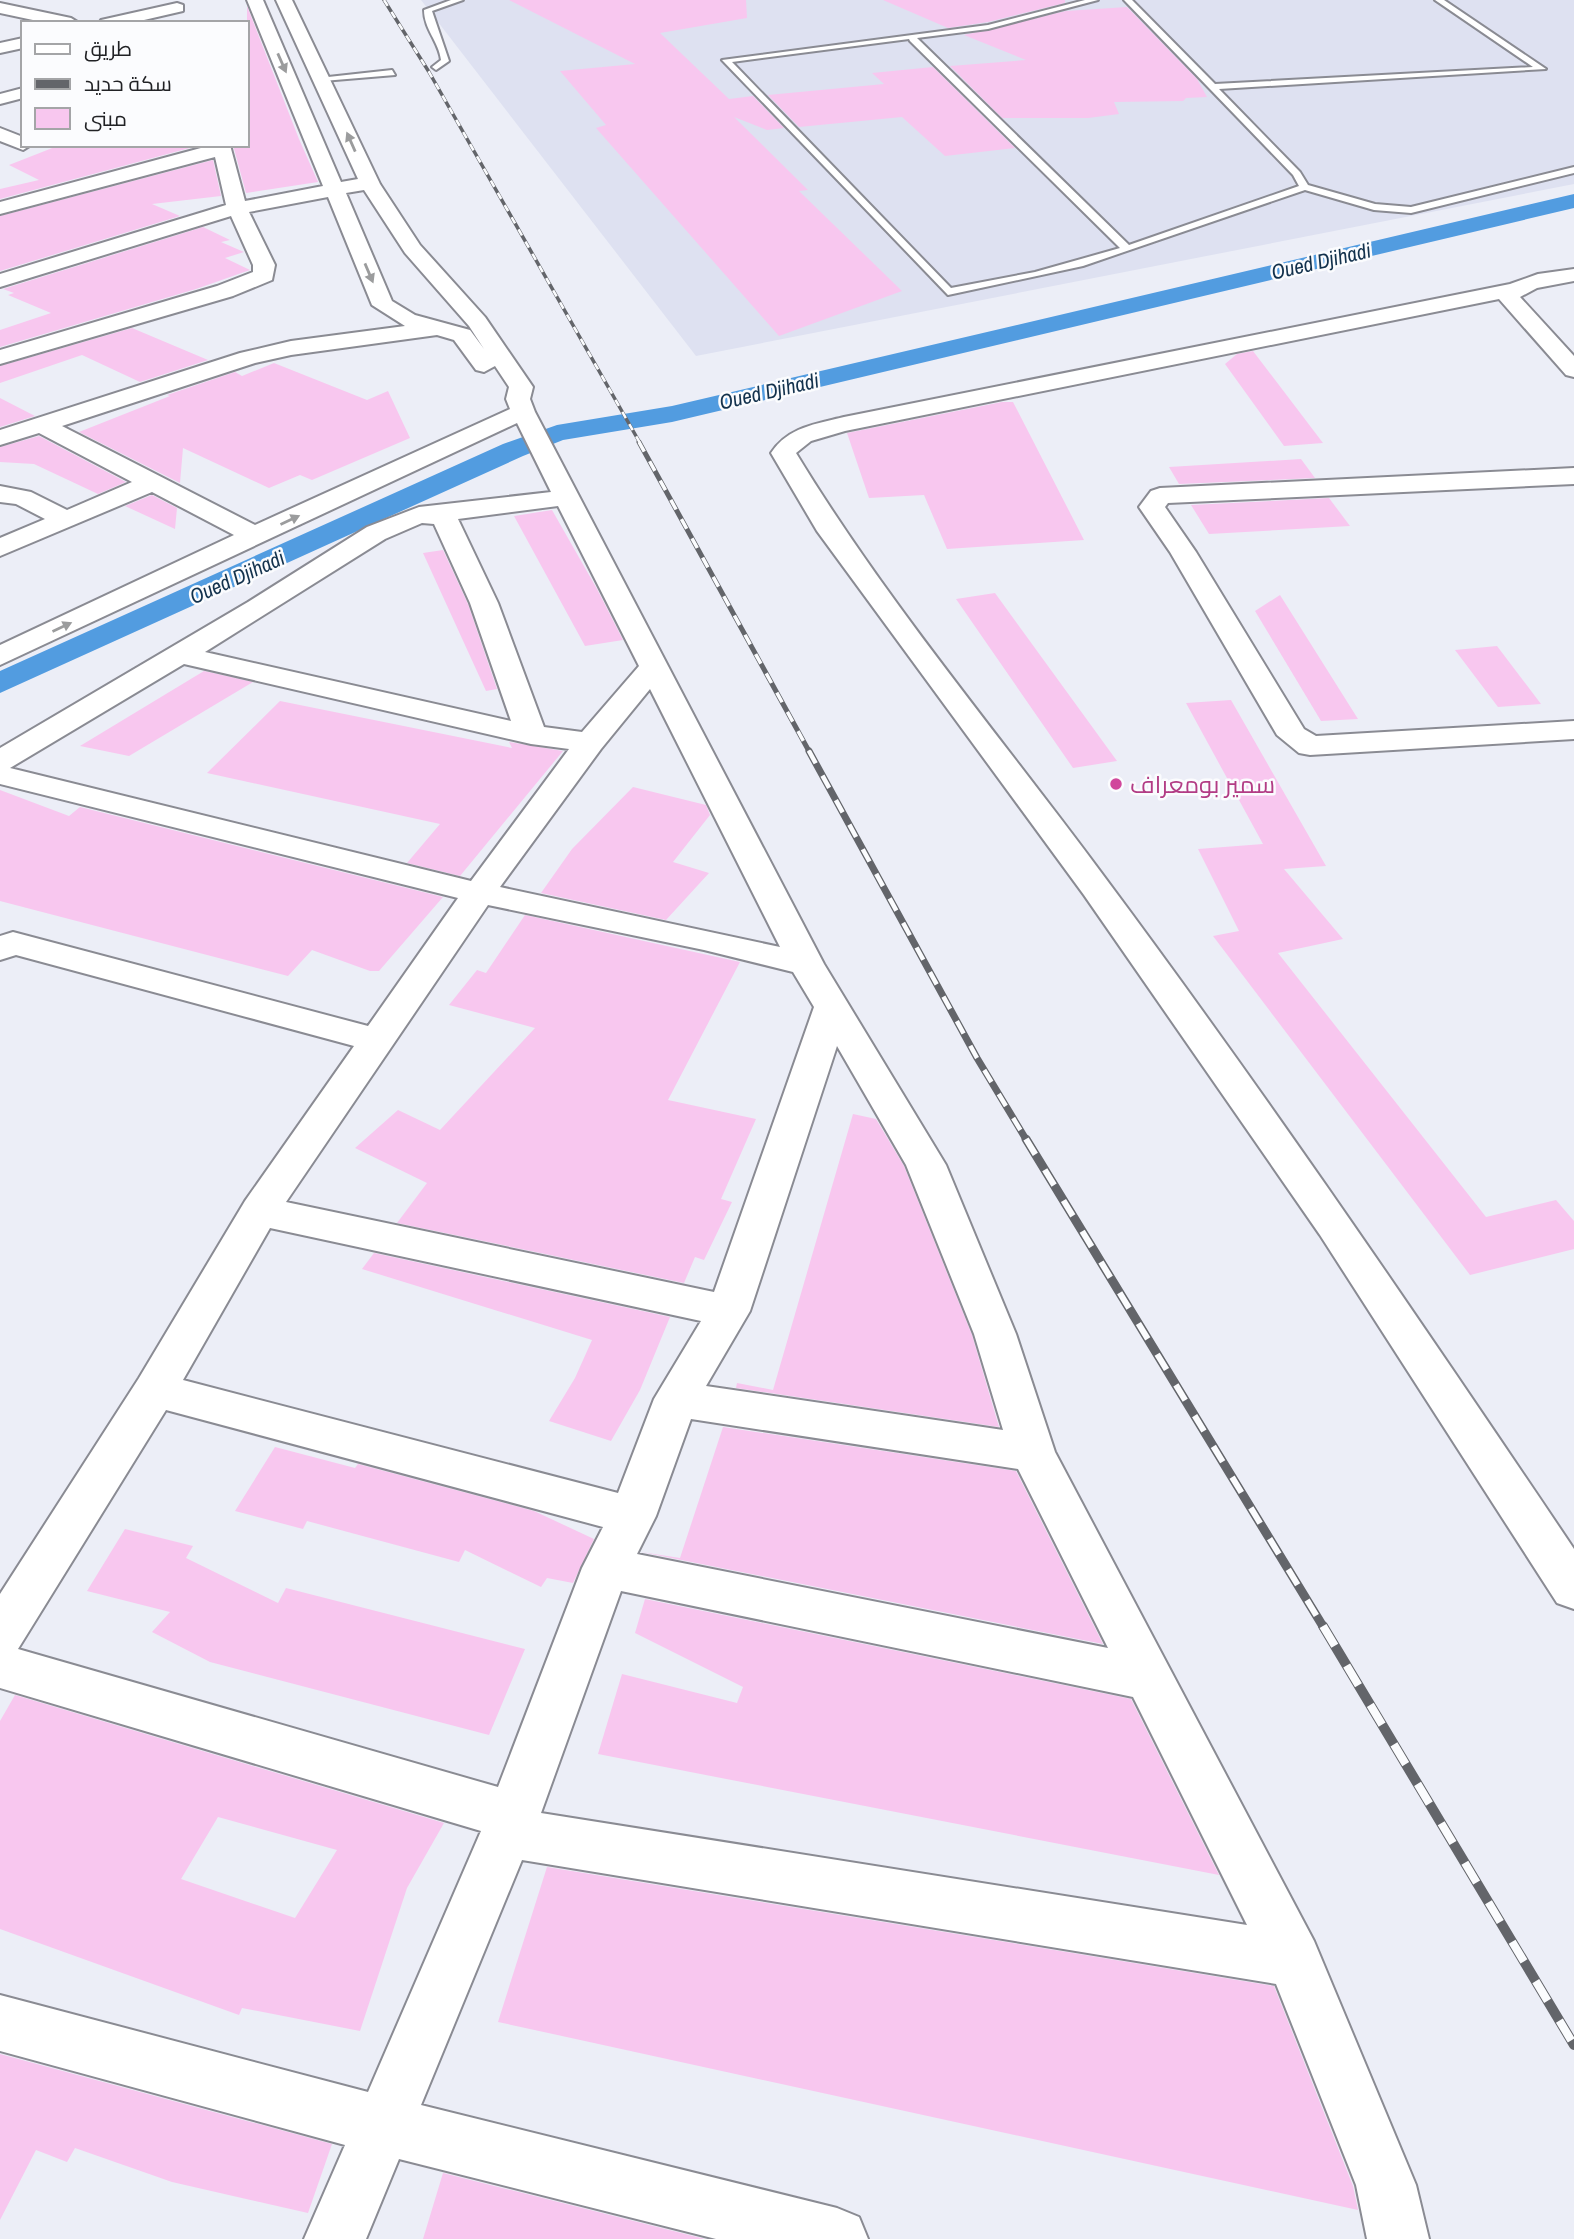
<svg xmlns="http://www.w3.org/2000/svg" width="1574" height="2239" viewBox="0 0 1574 2239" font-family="'Archivo Narrow',Cairo,sans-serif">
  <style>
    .built { fill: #dee1f1 }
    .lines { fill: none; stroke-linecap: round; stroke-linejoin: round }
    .canal { fill: #529ce0; fill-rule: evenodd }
    .building { fill: #f8c7ef; fill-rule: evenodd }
    .lane-casing { stroke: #8a8b93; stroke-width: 4 }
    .street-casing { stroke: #8a8b93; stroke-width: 4 }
    .lane { fill: #fff; fill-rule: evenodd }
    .street { fill: #fff; fill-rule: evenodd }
    .rail-far4-casing { stroke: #63656a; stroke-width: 3.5 }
    .rail-far3-casing { stroke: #63656a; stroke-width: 5 }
    .rail-far2-casing { stroke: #63656a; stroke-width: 7 }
    .rail-far1-casing { stroke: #63656a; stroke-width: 9 }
    .rail-casing { stroke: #63656a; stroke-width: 10 }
    .rail-far4 { stroke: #fbfcfe; stroke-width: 2.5; stroke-dasharray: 7; stroke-linecap: butt }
    .rail-far3 { stroke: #fbfcfe; stroke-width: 3.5; stroke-dasharray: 11; stroke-linecap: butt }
    .rail-far2 { stroke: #fbfcfe; stroke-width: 4.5; stroke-dasharray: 14; stroke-linecap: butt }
    .rail-far1 { stroke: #fbfcfe; stroke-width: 6; stroke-dasharray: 18; stroke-linecap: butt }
    .rail { stroke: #fbfcfe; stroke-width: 8; stroke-dasharray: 23; stroke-linecap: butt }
    .oneway { fill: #9b9c9d }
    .hotel-dot { fill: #d1479c; stroke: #fbfcfe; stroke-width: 2.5 }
    .labels { text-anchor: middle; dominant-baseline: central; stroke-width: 5; stroke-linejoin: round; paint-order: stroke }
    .far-water-label { font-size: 21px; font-style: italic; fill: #13324d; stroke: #fbfcfe }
    .hotel-label { font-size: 24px; fill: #b23c85; stroke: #fbfcfe; text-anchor: start }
  </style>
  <rect width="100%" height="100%" fill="#eceef7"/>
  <path class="built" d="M421 0H1574V184L696 356Z"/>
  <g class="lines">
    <path class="canal" d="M1574 194V208L672 422 563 440 523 456 0 693V671L503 444 557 425 672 406Z"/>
  </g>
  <path class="building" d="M509 0H746L747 18 660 33 729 99 753 96 784 128 767 130 734 117 808 190 799 191 902 291 779 336 596 128 606 125 560 71 635 64Z
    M883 0H1065V3L988 22 948 28Z
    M247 6 299 139 318 182 246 193 233 145H247Z
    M1127 7 1197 79 1207 97 1186 98 1183 101 1114 102 1119 114 1088 118H1002L950 66 1026 60 964 35 1066 11Z
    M933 67 1015 148 945 156 902 117 799 127 768 95 884 84 872 73Z
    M60 145H201L0 199V189L39 180 9 165Z
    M213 160 221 196 152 204 180 216 0 271V216Z
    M203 227 230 240 221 242 244 252 225 258 250 270 196 289 0 347V330L51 313 8 295 14 293 3 289Z
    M132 328 208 360 140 382 82 355 0 383V366Z
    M1253 351 1323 443 1284 446 1225 364 1237 354Z
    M274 363 367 400 388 391 410 438 312 480 300 475 269 488 183 448 180 483 79 432 170 396 167 395 235 372 242 376Z
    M0 398 35 416 0 427Z
    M1002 402H1013L1084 540 947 549 924 495 869 498 847 433Z
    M39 436 126 482 98 494 34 464 0 462V447Z
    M1301 459 1315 478 1179 484 1169 467Z
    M152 495 177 508 175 529 125 506Z
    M1329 498 1350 526 1209 534 1191 505Z
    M552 510 597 589 623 640 585 646 514 516Z
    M443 550 468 604 497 689 486 691 423 553Z
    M995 593 1117 761 1073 768 956 599Z
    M1280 595 1358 719 1321 721 1255 611Z
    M1497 646 1541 704 1498 707 1455 650Z
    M204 671 253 682 129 756 80 746Z
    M1231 700 1326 866 1284 869 1343 939 1278 953 1486 1217 1556 1200 1574 1221V1249L1470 1275 1213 936 1239 931 1198 849 1263 844 1186 703Z
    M280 701 512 748 509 742 563 751 460 876 407 863 440 824 207 773Z
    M633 787 706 805 710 815 673 862 709 873 666 920 541 893 572 849Z
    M0 790 69 816 80 807 443 897 379 971H370L312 950 288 976 0 901Z
    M525 915 740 962 668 1100 756 1119 721 1199 732 1202 704 1260 695 1257 684 1283 397 1223 427 1183 355 1148 398 1110 440 1130 535 1028 449 1005 477 970 486 973Z
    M853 1114 876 1119 904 1166 972 1335 999 1427 736 1388 737 1383 773 1390Z
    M374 1253 670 1317 640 1390 611 1441 549 1421 575 1378 592 1340 362 1269Z
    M723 1427 1016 1471 1103 1644 641 1552 680 1558Z
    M275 1447 355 1468 358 1464 534 1511 594 1539 573 1583 547 1578 541 1587 465 1550 459 1562 307 1521 303 1529 235 1511Z
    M125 1529 193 1546 186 1558 278 1603 286 1588 525 1649 489 1735 210 1662 152 1632 170 1612 87 1591Z
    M645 1599 1131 1699 1219 1875 598 1754 622 1674 737 1703 743 1687 635 1633Z
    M15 1695 444 1823 407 1888 360 2031 242 2008 239 2015 0 1929V1721ZM218 1817 337 1850 295 1918 181 1879Z
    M547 1867 1274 1986 1353 2186 1358 2210 498 2022Z
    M0 2054 332 2144 308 2213 172 2182 75 2148 67 2162 36 2150 0 2220Z
    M443 2173 705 2239H423Z"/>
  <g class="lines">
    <g class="lane-casing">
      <path id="lane" d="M451 0H463L432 11 449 61 436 70 432 67 441 60C439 42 424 29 424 10Z
        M1085 0H1098L988 29 917 38 1129 245 1299 186 1293 175 1124 0H1132L1215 84 1533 67 1435 0H1444L1546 69 1219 89 1300 172 1308 185 1375 204 1411 207 1574 167V173L1411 213 1374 210 1305 190 1083 266 948 295 722 60 988 25ZM909 39 910 41 1120 248 1035 272 951 288 732 62Z
        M392 70 395 75 323 81 319 78Z"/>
    </g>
    <g class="street-casing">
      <path id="street" d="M247 0H263L341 182 358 179 276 0H292L380 184 420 245 485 317 533 387 530 399 535 412 824 964 946 1165 1016 1334 1055 1452 1314 1941 1416 2185 1429 2239H1367L1356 2185 1276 1984 522 1860 421 2105 837 2208 859 2217 868 2239H716L399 2159 366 2239H304L345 2145 0 2051V1995L368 2092 481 1831 0 1688V1594L139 1378 245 1201 354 1046 16 955 0 960V936L13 932 368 1026 458 898 0 784V748L248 602 367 527 419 507 551 492 517 423 0 665V645L234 535 152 492 0 556V538L45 519 16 504 0 502V486L31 492 67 510 132 482 39 433 0 445V430L240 353 291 341 405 326 372 305 328 197 249 212 275 265 272 280 233 296 0 364V350L217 286 253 272V265L231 216 0 287V274L226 205 215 157 0 214V202L212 145H230L245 201 323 186ZM364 190 405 253 469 326 484 349 470 330 415 315 392 301 346 193ZM437 335 454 340 476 370 484 372 495 366 509 387 506 399 510 409 255 525 62 426 255 363 291 355ZM558 506 639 666 582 732 544 727 498 603 458 519ZM422 523 434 524 470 603 511 721 205 652 385 539ZM184 664 531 744 569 749 471 881 10 768ZM650 689 780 947 500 887 601 749ZM488 905 704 950 793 972 814 1007 714 1292 286 1202ZM837 1046 906 1165 974 1334 1003 1430 706 1386 750 1311ZM270 1228 701 1321 654 1399 618 1493 183 1380ZM166 1410 603 1527 582 1568 498 1787 18 1649ZM691 1419 1018 1469 1108 1648 637 1554 656 1516ZM621 1591 1133 1697 1247 1925 541 1813Z
        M0 3 71 18 79 23H47L0 13Z
        M177 3 183 5V11L131 23H99L101 20Z
        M23 38V48L0 53V43Z
        M23 88V98L0 104V94Z
        M0 128 23 137V145H31L23 150 0 141Z
        M1574 269V281L1537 288 1520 297 1574 356V377L1566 375 1499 299 845 431 811 441 796 453C887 603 1002 738 1106 879 1269 1098 1422 1323 1574 1549V1609L1557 1603 1320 1235 1084 895 817 531 771 453C788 427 816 424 844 417L1510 284 1538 274Z
        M1574 468V484L1168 503 1165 507 1196 552 1304 729 1316 736 1574 721V739L1310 755 1299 753 1277 735 1170 552 1139 507 1151 491 1160 488Z"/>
    </g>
    <use href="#lane" class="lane"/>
    <use href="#street" class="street"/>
    <g class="rail-far4-casing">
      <path id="rail-far4" d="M384 0 429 72 640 443"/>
    </g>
    <g class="rail-far3-casing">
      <path id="rail-far3" d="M639 442 810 753"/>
    </g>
    <g class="rail-far2-casing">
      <path id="rail-far2" d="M809 751 977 1058 1027 1141"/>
    </g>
    <g class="rail-far1-casing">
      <path id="rail-far1" d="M1026 1139 1324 1628"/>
    </g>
    <g class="rail-casing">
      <path id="rail" d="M1323 1626 1574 2045"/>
    </g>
    <use href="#rail-far4" class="rail-far4"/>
    <use href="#rail-far3" class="rail-far3"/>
    <use href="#rail-far2" class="rail-far2"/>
    <use href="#rail-far1" class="rail-far1"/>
    <use href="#rail" class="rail"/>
  </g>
  <defs><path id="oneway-solid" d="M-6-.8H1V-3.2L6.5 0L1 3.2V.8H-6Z" transform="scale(1.75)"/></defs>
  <g class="oneway">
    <use href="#oneway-solid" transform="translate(282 63) rotate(66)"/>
    <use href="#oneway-solid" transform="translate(351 142) rotate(-114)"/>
    <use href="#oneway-solid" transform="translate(369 273) rotate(67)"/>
    <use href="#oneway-solid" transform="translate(290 520) rotate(-25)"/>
    <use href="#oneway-solid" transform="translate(62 627) rotate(-25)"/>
  </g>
  <circle class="hotel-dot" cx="1116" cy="784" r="7"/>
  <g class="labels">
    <g class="far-water-label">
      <text transform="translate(1321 261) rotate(-13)">Oued Djihadi</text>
      <text transform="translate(769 391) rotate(-13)">Oued Djihadi</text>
      <text transform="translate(237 577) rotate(-24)">Oued Djihadi</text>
    </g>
    <g class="hotel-label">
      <text x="1130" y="784">سمير بومعراف</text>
    </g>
  </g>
  <rect x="21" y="21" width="228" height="126" fill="#fbfcfe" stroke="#a4a5a7" stroke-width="2"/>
  <rect x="35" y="44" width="35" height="10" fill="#ffffff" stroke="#a4a5a7" stroke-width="2"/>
  <text x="84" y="56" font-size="21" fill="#212225">طريق</text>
  <rect x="35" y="79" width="35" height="10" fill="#63656a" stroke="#a4a5a7" stroke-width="2"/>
  <text x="84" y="91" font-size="21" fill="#212225">سكة حديد</text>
  <rect x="35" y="108" width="35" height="21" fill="#f8c7ef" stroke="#a4a5a7" stroke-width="2"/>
  <text x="84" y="126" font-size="21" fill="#212225">مبنى</text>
</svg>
